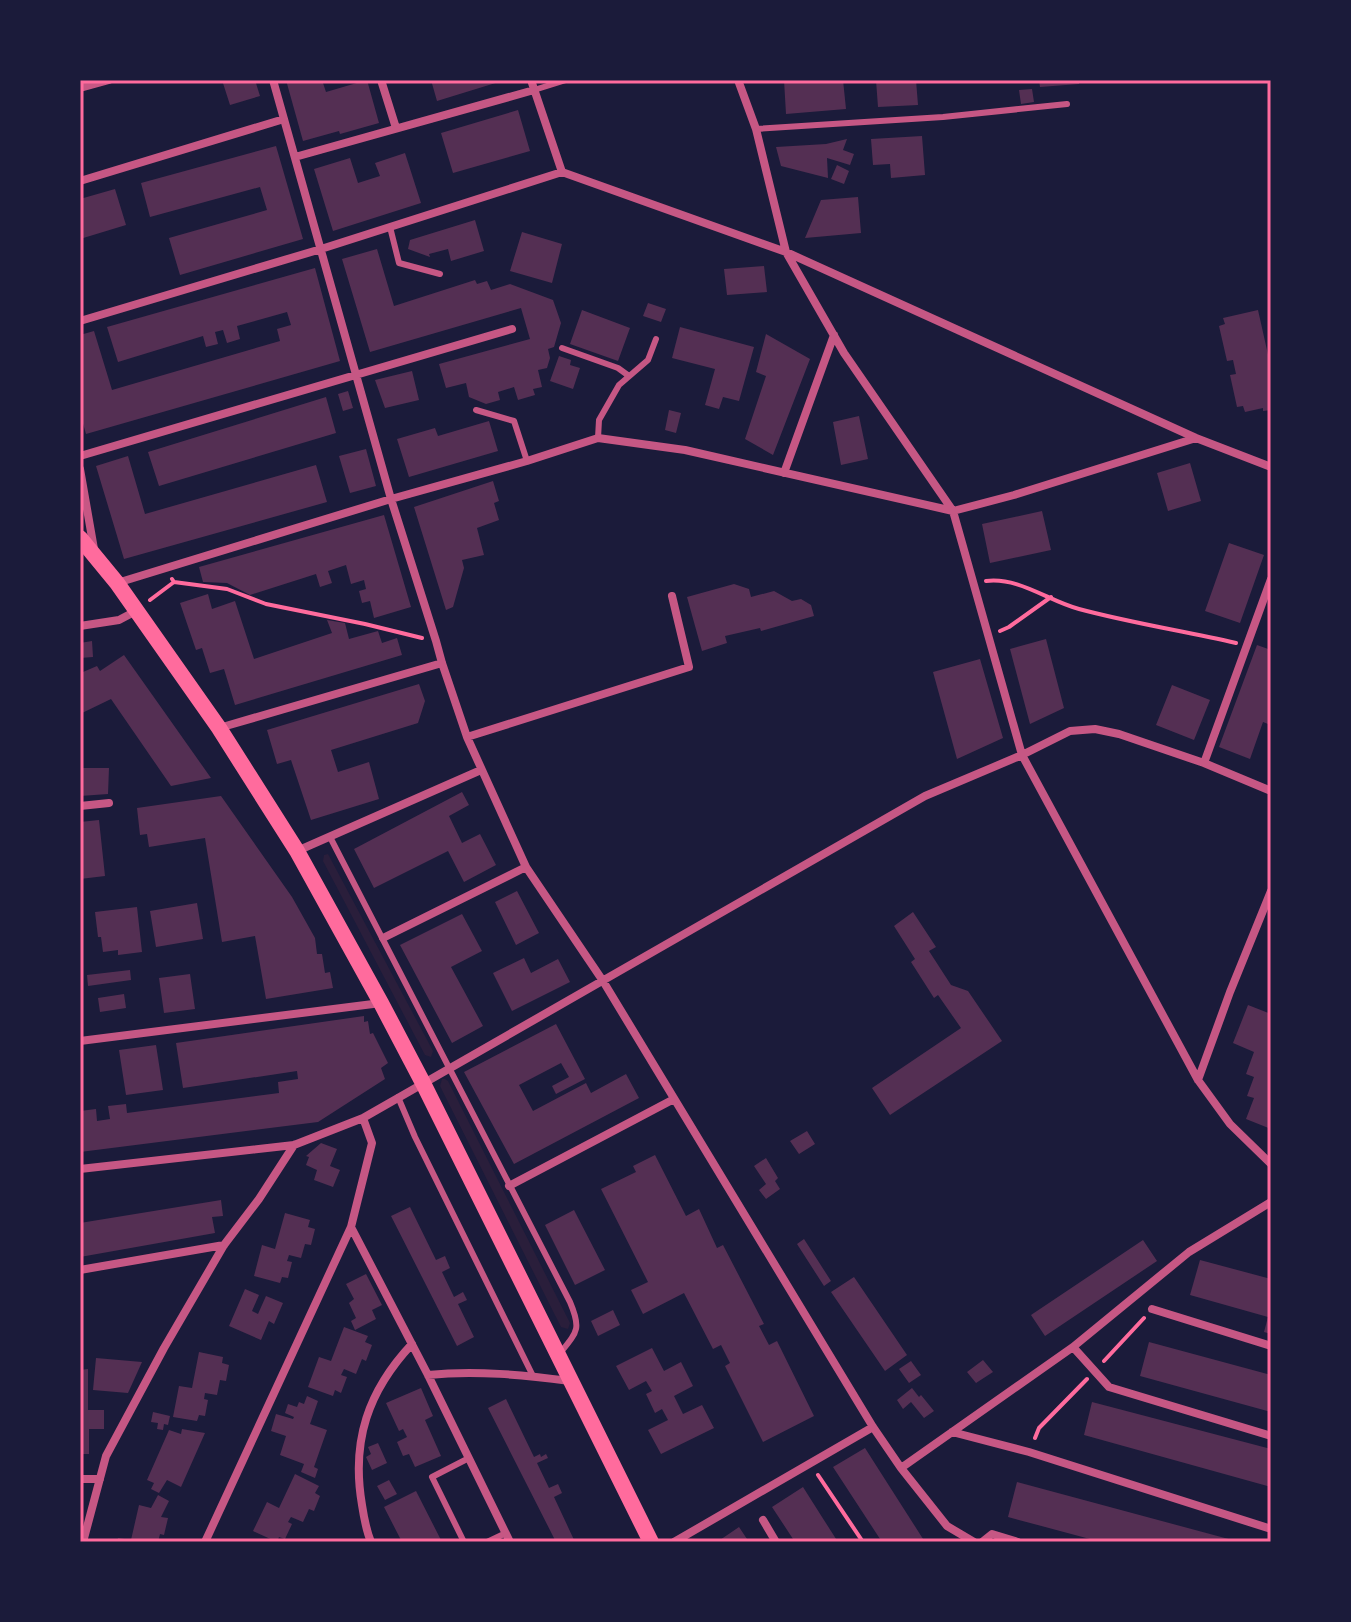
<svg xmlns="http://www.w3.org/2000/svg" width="1351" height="1622" viewBox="0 0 1351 1622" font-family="Roboto,sans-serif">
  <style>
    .green { fill: #2a1e3b }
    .building { fill: #542f53 }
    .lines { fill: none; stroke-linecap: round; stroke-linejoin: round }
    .path { stroke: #ff6b9d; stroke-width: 4 }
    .service { stroke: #c65784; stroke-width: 6 }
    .minor { stroke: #c65784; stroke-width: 8 }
    .secondary { stroke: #ff6b9d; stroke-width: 16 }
    .neatline { fill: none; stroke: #ff6b9d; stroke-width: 3 }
  </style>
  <rect width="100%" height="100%" fill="#1b1b3a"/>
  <path class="green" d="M328 854 433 1051 431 1057 425 1055 323 861 324 855Z
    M442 1079H445L448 1081 570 1323 568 1329 561 1327 440 1086Z"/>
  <path class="building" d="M222 80H255L260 96 230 105Z
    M286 80H322L326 92 367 80 379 123 340 134 339 131 303 141Z
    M431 80H502V81L437 101Z
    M784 80H843L846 109 786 114Z
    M876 80H916L918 105 878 107Z
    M1039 80H1079V84L1040 87Z
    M1032 89 1034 102 1021 104 1019 90Z
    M518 110 530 151 453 173 441 133Z
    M922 136 925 175 891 178 890 164 873 165 871 139Z
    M847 139 843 150 854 154 850 165 827 158 828 178 781 166 776 147 826 144Z
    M276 146 303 239 180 275 169 238 267 210 260 187 150 217 141 183Z
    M405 153 421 203 333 231 314 169 350 158 358 183 380 176 375 163Z
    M837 165 849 171 844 184 831 179Z
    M115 189 126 225 80 239V199Z
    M858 197 861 233 805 238 821 200Z
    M475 220 484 251 451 261 448 249 429 254 430 257 408 249 410 240Z
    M522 232 562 244 552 283 510 271Z
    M377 249 394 306 475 280 477 284 487 281 491 290 510 284 553 300 561 323 554 347 548 349 550 358 547 368 538 370 542 387 533 389 535 395 518 400 514 387 498 392 500 400 486 404 469 397 466 383 446 388 439 364 530 339 521 308 370 352 342 259Z
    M764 266 767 292 727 295 724 269Z
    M315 268 340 361 86 434 80 413V335L94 331 112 390 280 341 277 329 291 325 287 312 237 326 240 339 227 343 223 330 215 332 218 344 206 347 203 336 118 362 107 327Z
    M648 303 666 309 661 322 643 316Z
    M582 310 630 328 618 361 570 344Z
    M1258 310 1271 368V410L1263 411V408L1245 412 1243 406 1237 407 1230 375 1236 374 1233 360 1227 361 1219 326 1225 324 1223 318Z
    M680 327 754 347 739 401 723 397 719 409 705 405 715 369 672 358Z
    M766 334 810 359 773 455 745 439 766 376 756 372Z
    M559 356 571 360 570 365 580 368 573 389 550 381Z
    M412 371 419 400 385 408 375 380Z
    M348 391 353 408 343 411 338 394Z
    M326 397 336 433 159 486 148 452Z
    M669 410 681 413 676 433 665 430Z
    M859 416 868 459 841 465 833 422Z
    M489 421 498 451 409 477 397 439 435 428 438 436Z
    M366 449 376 486 350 493 339 456Z
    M128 456 145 514 316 465 327 502 124 559 96 466Z
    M1190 463 1201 501 1168 511 1157 473Z
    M493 481 499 501 494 503 499 520 477 528 484 555 462 560 464 568 453 607 446 610 414 507Z
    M1042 511 1051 550 990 563 982 524Z
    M384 515 411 607 374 618 370 601 362 603 359 591 366 589 364 580 351 584 346 565 328 571 332 583 320 587 316 574 250 595 227 583 203 582 199 567Z
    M1229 543 1264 555 1240 623 1205 611Z
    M734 584 749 589 751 597 774 591 792 601 801 599 811 605 814 616 761 631 760 628 725 636 727 643 702 651 687 597Z
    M208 594 212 609 235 601 254 659 332 633 327 620 345 623 349 639 378 631 382 643 397 638 402 655 235 705 224 669 210 673 202 648 196 650 180 603Z
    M1046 639 1064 708 1030 724 1010 649Z
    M92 641 93 657 80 658V643Z
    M1257 645 1271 650V715L1268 724 1263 722 1250 759 1219 747Z
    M124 655 158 703 211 778 171 786 111 699 80 714V679L82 678 80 666 83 672 97 666 100 671Z
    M980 659 1003 738 957 759 933 672Z
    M419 684 425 701 418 723 331 750 338 772 369 762 379 799 311 820 291 760 277 764 267 730Z
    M1172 685 1210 700 1194 740 1156 725Z
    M80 768H109L108 794 80 796Z
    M462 792 469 805 449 816 462 843 480 834 496 865 464 882 448 851 374 888 354 849Z
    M221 796 292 897 315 938 317 954H322L325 973 330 972 333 988 266 999 255 936 222 942 205 838 149 847 147 834 140 835 137 808Z
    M99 820 105 876 80 879V822Z
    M517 891 539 933 516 945 495 902Z
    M197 903 203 939 156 947 150 911Z
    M137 907 142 952 118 955V950L103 952 101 937H98L95 912Z
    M913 912 936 947 929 951 951 985 968 991 1002 1041 890 1115 872 1088 961 1028 938 995 934 998 911 962 915 959 894 926Z
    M462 914 482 951 451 967 483 1026 452 1043 400 945Z
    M524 958 531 973 558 959 570 982 512 1011 493 973Z
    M130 970 131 980 88 986 87 975Z
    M190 974 195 1009 164 1013 159 978Z
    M124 994 126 1008 100 1012 98 998Z
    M1248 1005 1271 1014V1129L1246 1119 1254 1098 1247 1096 1254 1077 1246 1074 1254 1052 1233 1043Z
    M364 1016V1022L368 1021 370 1034 373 1033 388 1063 381 1068 385 1079 318 1122 80 1152V1111L96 1109 97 1121 110 1119 108 1106 126 1104 127 1113 279 1093 278 1082 298 1079 297 1071 183 1088 176 1043Z
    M556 1024 585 1079 556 1094 552 1086 569 1077 561 1063 519 1085 533 1111 586 1083 591 1093 626 1074 639 1098 514 1164 464 1072Z
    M156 1045 163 1090 126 1095 119 1050Z
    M807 1131 815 1144 799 1154 790 1141Z
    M321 1143 337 1149 330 1166 340 1170 333 1187 314 1180 317 1170 306 1165 309 1157 306 1156Z
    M655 1155 686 1216 699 1209 717 1248 723 1245 764 1324 759 1326 769 1345 777 1341 814 1416 763 1442 725 1366 730 1363 721 1345 713 1349 684 1293 643 1314 631 1290 648 1282 601 1189 636 1172 633 1166Z
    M766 1158 778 1178 775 1181 780 1189 766 1199 759 1190 766 1184 754 1166Z
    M221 1200 223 1216 212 1217 215 1233 80 1257V1223Z
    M410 1207 436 1260 445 1256 450 1268 442 1272 454 1297 463 1292 467 1300 458 1304 474 1337 457 1346 391 1216Z
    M574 1210 605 1270 575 1285 545 1225Z
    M285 1213 310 1220 308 1227 315 1229 311 1245 305 1244 301 1258 289 1255 287 1261 292 1262 288 1278 282 1277 280 1283 254 1276 262 1245 275 1249Z
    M804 1239 831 1281 824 1286 797 1244Z
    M1143 1240 1157 1261 1045 1336 1031 1315Z
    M1200 1260 1271 1279V1334L1264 1332 1268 1317 1190 1295Z
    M366 1274 382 1305 372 1310 376 1319 355 1330 351 1321 356 1318 349 1303 354 1299 346 1284Z
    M854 1277 907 1355 885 1371 831 1292Z
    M245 1289 259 1295 252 1311 258 1314 266 1296 283 1303 274 1324 269 1321 261 1340 229 1326Z
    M613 1310 620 1325 598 1336 591 1321Z
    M344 1327 368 1336 365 1342 372 1345 366 1361 362 1359 356 1374 344 1369 341 1375 347 1377 341 1393 335 1390 333 1396 308 1387 319 1357 331 1361Z
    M1149 1342 1271 1375V1412L1140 1376Z
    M652 1348 664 1371 681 1362 693 1386 674 1396 683 1414 702 1405 714 1428 661 1454 648 1430 668 1420 662 1409 655 1413 646 1394 652 1391 646 1381 629 1390 616 1366Z
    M199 1352 223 1357 222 1363 229 1365 226 1381 220 1380 217 1395 205 1393 204 1399 208 1400 205 1416 199 1415 197 1421 173 1417 179 1386 192 1388Z
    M96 1358 142 1362 128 1393 93 1390Z
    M983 1360 993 1372 976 1383 967 1372Z
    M911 1361 921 1375 909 1383 899 1369Z
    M88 1369V1410H104V1429H89V1454H80V1370Z
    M421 1388 433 1416 425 1420 441 1456 415 1467 409 1454 403 1456 397 1442 407 1437 403 1429 399 1431 386 1403Z
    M912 1388 919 1397 921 1395 934 1411 924 1418 911 1402 903 1409 897 1400Z
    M307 1396 318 1401 310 1424 327 1430 314 1467 318 1469 315 1478 301 1472 304 1464 280 1455 286 1436 271 1431 276 1414 293 1419 294 1417 285 1413 288 1404 297 1407 299 1402 304 1404Z
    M506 1399 534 1457 540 1454 541 1457 546 1454 548 1458 537 1463 549 1488 558 1484 562 1493 554 1497 575 1542H556L488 1408Z
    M1092 1402 1271 1449V1487L1084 1435Z
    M153 1412 170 1416 168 1425 164 1424 163 1430 157 1429 158 1423 151 1422Z
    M182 1429 205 1433 181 1487 167 1480 159 1493 151 1489 154 1483 147 1480 169 1430 181 1434Z
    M378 1443 387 1463 372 1470 366 1457 371 1454 368 1447Z
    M865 1448 879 1470 925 1542H882L833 1467Z
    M295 1474 319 1486 315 1493 320 1496 314 1511 309 1509 303 1522 291 1517 288 1522 292 1524 285 1539 279 1537 277 1542 253 1531 267 1502 279 1508Z
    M389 1480 397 1494 385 1500 377 1486Z
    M1017 1482 1236 1541V1542H1101L1008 1517Z
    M803 1487 822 1517 838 1542H795L772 1507Z
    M416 1491 442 1542H402L384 1507Z
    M158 1495 169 1501 161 1517 168 1518 164 1535 160 1534 158 1542H117L118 1538 131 1540 139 1505 151 1508Z
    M739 1527 749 1542H717Z"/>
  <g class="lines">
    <path class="path" d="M172 579 174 582 227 589 266 604 365 624 422 638
      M986 581C1020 577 1048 601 1079 609 1131 623 1184 631 1236 643
      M150 600 174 582
      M1000 631 1009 627 1051 597
      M1104 1361 1144 1318
      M1035 1438 1039 1428 1087 1379
      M818 1475 863 1542"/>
    <path class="service" d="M534 90 566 80
      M756 129 943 117 1067 104
      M390 227 399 263 440 274
      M562 348 618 368 629 376
      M476 410 514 421 527 461
      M598 438 599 420 619 385 648 360 656 339
      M330 837 570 1302C581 1328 578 1331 561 1352
      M398 1097 415 1137 533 1376
      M464 1542 432 1477 469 1458
      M487 1542 506 1533"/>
    <path class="minor" d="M273 80 391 499 436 641 442 663 467 737 526 867 603 981 873 1427 901 1468 947 1526 974 1542
      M381 80 396 128
      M531 80 562 172 786 252 1196 438 1271 467
      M738 80 756 129 786 252 844 353 953 511 1022 755 1198 1080 1230 1124 1271 1164
      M80 88 109 80
      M295 157 534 90
      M80 181 284 119
      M80 321 321 249 562 172
      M80 456 512 329
      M80 469 94 549
      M784 473 834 335
      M117 583 391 499 527 461 598 438 685 450 953 511 1014 495 1196 438
      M80 626 119 620 136 611
      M219 728 442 663
      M467 737 689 667 672 596
      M1204 763 1271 579
      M80 806 109 803
      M297 851 481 770
      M383 938 526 867
      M80 1041 381 1003
      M1198 1080 1230 992 1271 891
      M80 1169 294 1145 363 1118 925 796 1022 755 1070 731 1095 729 1119 734 1204 763 1271 791
      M509 1186 674 1099
      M351 1227 428 1375 510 1542
      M80 1270 224 1245
      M1152 1309 1271 1346
      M1073 1347 1109 1387 1271 1436
      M428 1375C476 1370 523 1375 570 1381
      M952 1432 1029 1452 1271 1529
      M901 1468 1073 1347 1189 1252 1271 1202
      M80 1479H100
      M763 1520 776 1542
      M83 1542 106 1456 164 1348 224 1245 259 1199 294 1145
      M205 1542 351 1227 372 1143 363 1118
      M371 1542C366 1530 364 1518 362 1505 351 1441 368 1391 412 1344
      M674 1542 873 1427
      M982 1542 992 1534 1018 1542"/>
    <path class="secondary" d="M80 538 117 583 219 728 297 851 381 1003 423 1083 651 1542"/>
  </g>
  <rect width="1351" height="1622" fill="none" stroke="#1b1b3a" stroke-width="164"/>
  <rect x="82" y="82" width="1187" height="1458" class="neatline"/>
</svg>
